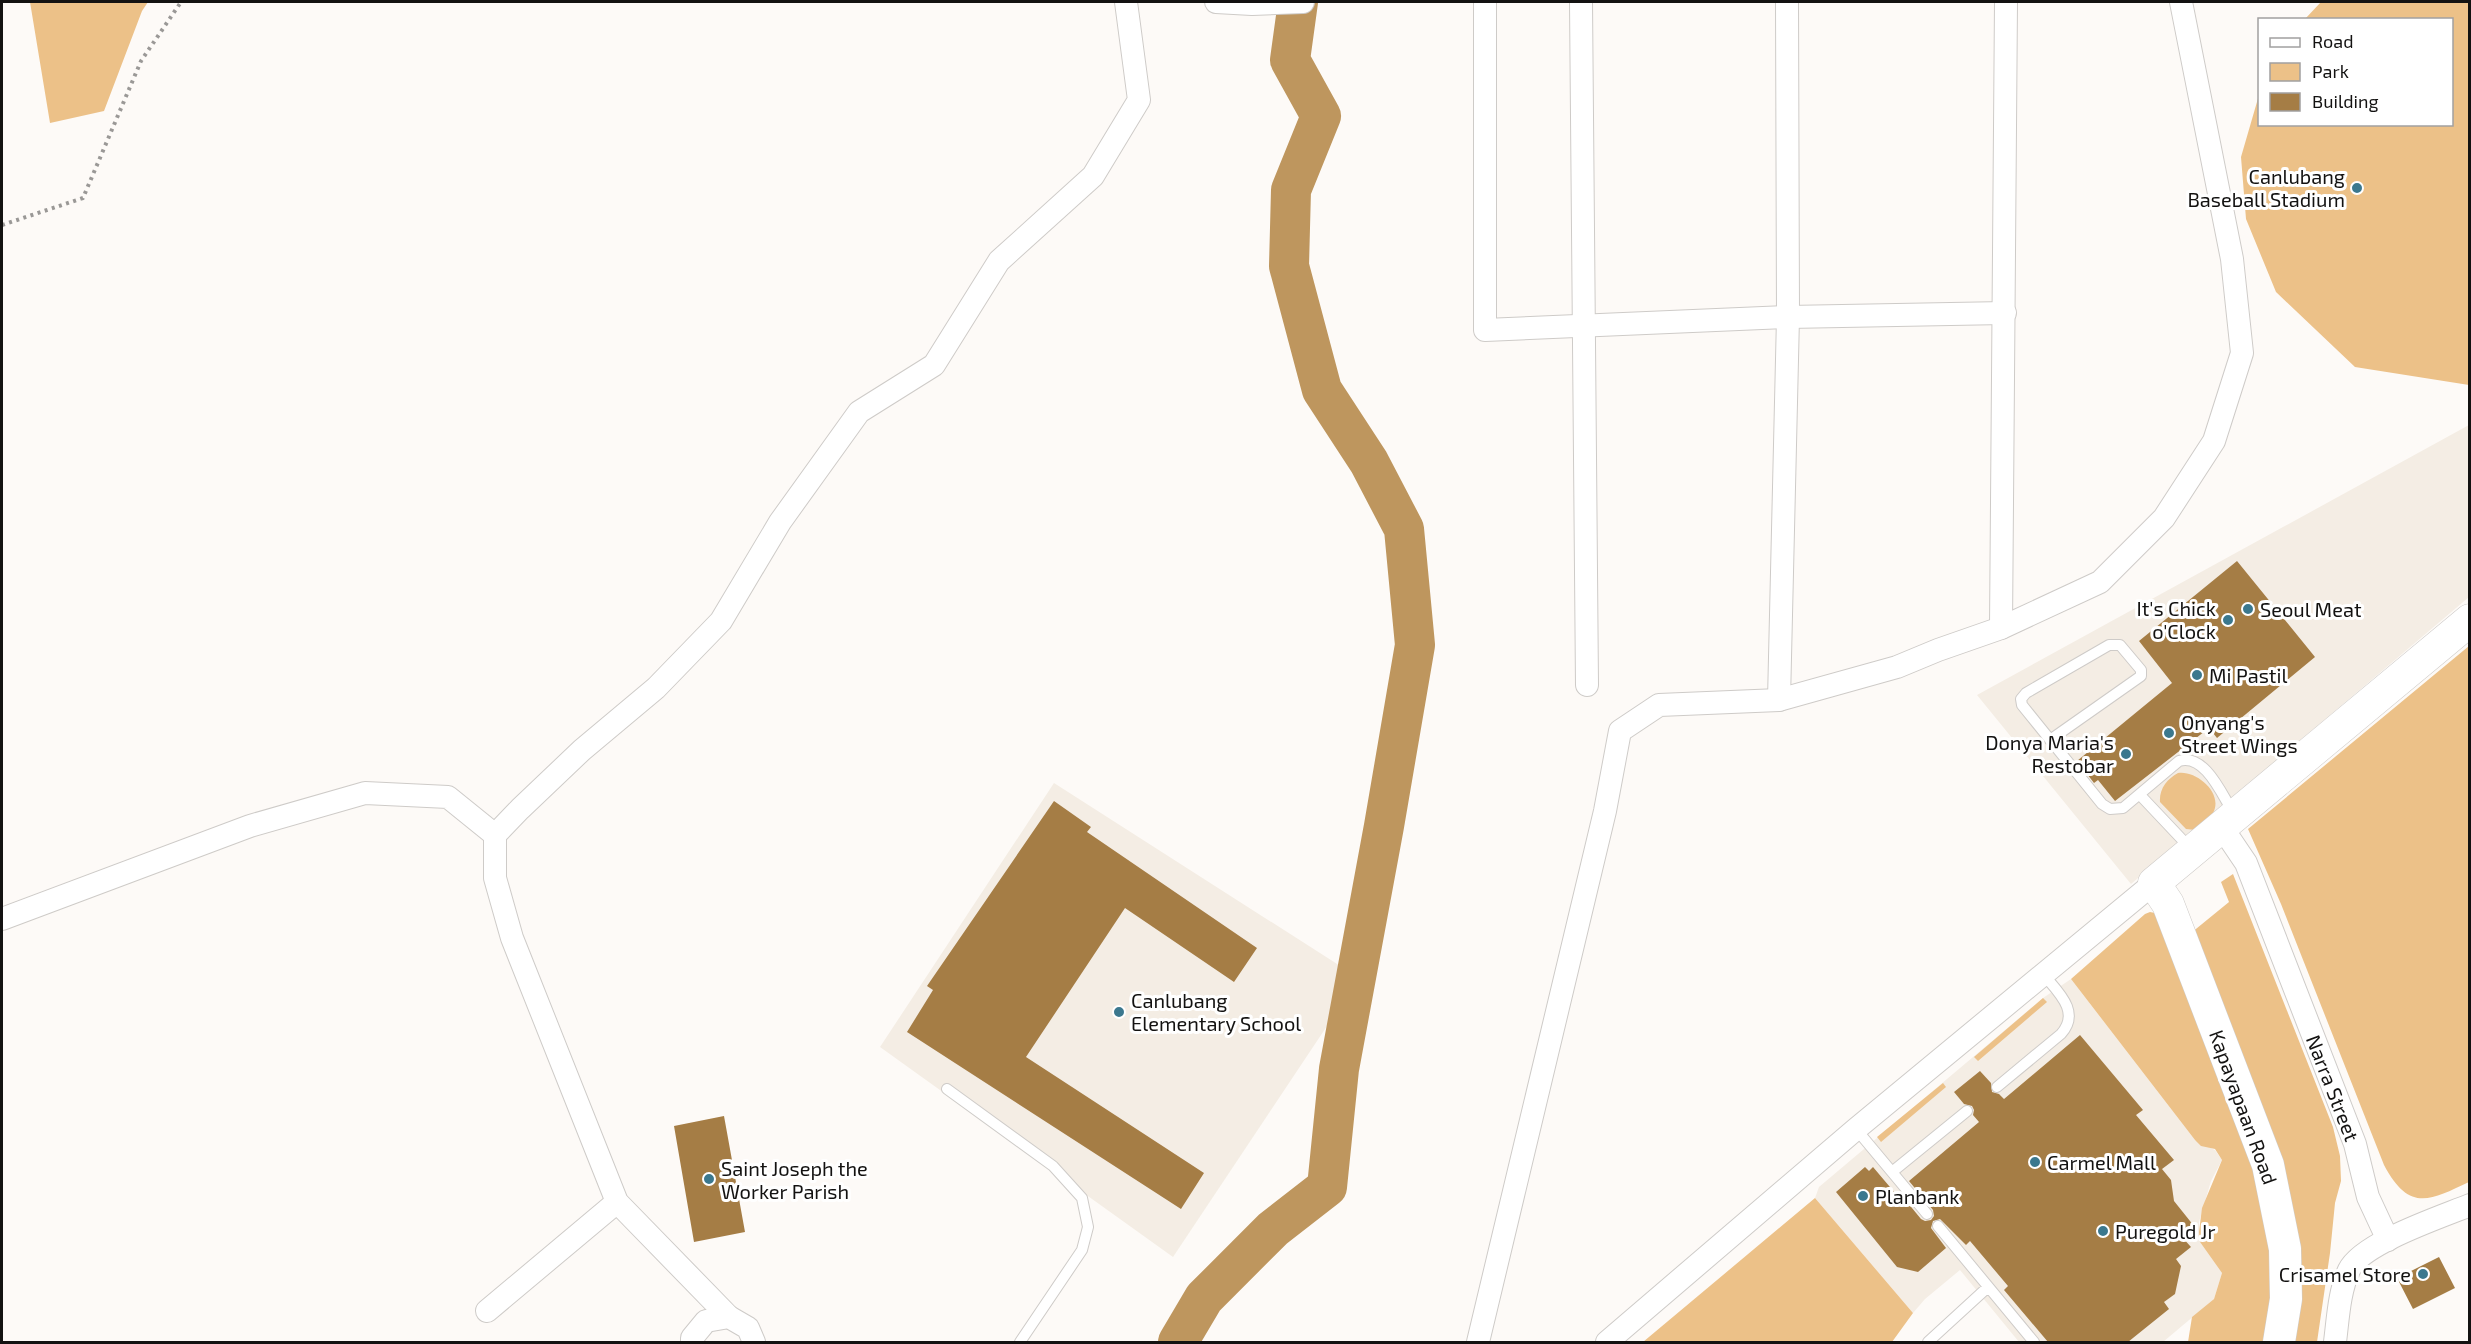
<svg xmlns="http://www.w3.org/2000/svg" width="2471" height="1344" viewBox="0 0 2471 1344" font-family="'Exo 2',sans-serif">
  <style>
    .built { fill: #f4ede4 }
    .green { fill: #ecc188 }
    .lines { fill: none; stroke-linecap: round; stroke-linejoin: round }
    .river { stroke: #be965e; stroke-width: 40 }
    .building { fill: #a57d45 }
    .lane-casing { stroke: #cecbc8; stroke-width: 12 }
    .street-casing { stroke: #cecbc8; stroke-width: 24 }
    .secondary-casing { stroke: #cecbc8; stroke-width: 33 }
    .path { stroke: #9a9896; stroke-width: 4; stroke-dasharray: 3 4.5; stroke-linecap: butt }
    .lane { stroke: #fff; stroke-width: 10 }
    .street { stroke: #fff; stroke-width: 22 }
    .secondary { stroke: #fff; stroke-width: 32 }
    .poi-dot { fill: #3b788e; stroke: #fff; stroke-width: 2 }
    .labels { text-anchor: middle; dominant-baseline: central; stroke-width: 6; stroke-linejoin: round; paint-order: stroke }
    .poi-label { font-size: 20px; fill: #131211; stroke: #fff; text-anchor: start }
    .street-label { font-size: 20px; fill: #131211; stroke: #fff }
  </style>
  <rect width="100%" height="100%" fill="#fdfaf7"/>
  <path class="built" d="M2469 425V597L2131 884 1977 695Z
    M1054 783 1359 978 1173 1257 880 1047Z
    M2071 979 2195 1140 2215 1150 2222 1160 2211 1181 2199 1222 2200 1242 2222 1273 2214 1299 2163 1342H2019L1960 1270 1925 1299 1913 1313 1815 1198 1819 1187 2043 998Z"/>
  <path class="green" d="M30 2H148L142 11 104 111 50 123Z
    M2321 2H2469V385L2355 367 2276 292 2246 219 2241 157 2259 95 2260 124H2452V20L2305 19Z
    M2469 646V1182C2429 1201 2409 1212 2384 1165L2281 904 2248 829Z
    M2178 773C2196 770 2224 793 2213 813 2210 819 2201 825 2196 830L2186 829 2160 802C2159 789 2167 779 2178 773Z
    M2233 874 2333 1127 2340 1156 2341 1181 2335 1203 2330 1253 2317 1342H2293L2299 1303 2191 933 2229 902 2221 882Z
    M2150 912 2155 913 2254 1160 2274 1268 2266 1342H2188L2192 1317 2214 1299 2222 1273 2200 1242 2199 1232 2202 1208 2222 1160 2215 1149 2201 1146 2195 1140 2071 979 2145 914Z
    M2043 998 2047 1002 1978 1061 1974 1057Z
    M1943 1083 1946 1087 1881 1142 1877 1137Z
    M1815 1198 1913 1313 1892 1342H1643Z"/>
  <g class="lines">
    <path class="river" d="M1178 1342 1204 1298 1273 1229 1327 1187 1339 1069 1384 826 1415 645 1404 529 1369 462 1322 390 1289 266 1291 190 1321 116 1290 60 1298 2"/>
  </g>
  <path class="building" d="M2237 561 2315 657 2217 738 2209 728 2115 801 2098 780 2094 783 2077 761 2172 683 2139 641Z
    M1054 801 1091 827 1087 832 1257 948 1234 982 1125 908 1026 1057 1204 1173 1181 1209 907 1032 933 990 927 986Z
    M2080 1035 2143 1110 2136 1115 2174 1160 2162 1169 2171 1180 2174 1201 2194 1226 2181 1236 2191 1247 2176 1259 2181 1266 2175 1294 2164 1302 2169 1309 2128 1342H2048L2004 1290 2008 1286 1970 1241 1966 1245 1940 1219 1933 1221 1931 1228 1946 1248 1918 1272 1897 1267 1836 1192 1865 1167 1869 1171 1873 1167 1895 1193 1898 1191 1921 1219 1925 1221 1931 1220 1934 1216 1933 1210 1909 1181 1979 1122 1973 1115 1974 1110 1972 1106 1964 1104 1954 1092 1980 1071 1991 1083 1992 1092 1999 1094 2004 1099Z
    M724 1116 745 1232 694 1242 674 1126Z
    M2439 1257 2455 1288 2413 1309 2397 1278Z"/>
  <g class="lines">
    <g class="lane-casing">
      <path id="lane" d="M2050 740 2141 676V670L2120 645H2109L2026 693 2021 699 2022 705 2102 804 2110 809 2123 808 2179 761C2205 753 2222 795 2233 812
        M2140 795 2191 849
        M1997 1087 2061 1034C2081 1012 2058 992 2044 975
        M947 1089 1053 1166 1082 1198 1088 1227 1082 1250 1020 1342
        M1856 1129 1927 1214
        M1892 1172 1967 1111
        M1938 1226 2034 1342
        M1928 1342 1988 1287"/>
    </g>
    <g class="street-casing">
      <g id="street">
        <path d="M1216 2 1252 4 1303 2"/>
        <path d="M1485 2V330L1788 317 2005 313"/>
        <path d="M1581 2 1587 685"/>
        <path d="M2001 628 2006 2"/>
        <path d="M1779 700 1788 317 1787 2"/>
        <path id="s1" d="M2221 826 2246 863 2355 1144 2368 1197 2388 1240"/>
        <path d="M495 835 520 809 582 750 656 688 721 621 780 522 859 412 934 365 999 261 1093 176 1139 100 1126 2"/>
        <path d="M2 919 250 826 365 793 448 797 495 835V878L512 938 617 1202 729 1317"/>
        <path d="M487 1311 617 1202"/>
        <path d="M692 1342V1338L706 1321 729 1317 748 1328 754 1342"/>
        <path d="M1478 1342 1605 811 1620 731 1659 705 1779 700 1897 667 1938 650 2001 628 2100 582 2164 518 2214 441 2242 353 2232 259 2181 2"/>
        <path d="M1607 1342 1856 1129 2154 883"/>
        <path d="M2335 1342C2338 1319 2339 1292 2349 1270 2362 1243 2441 1217 2470 1205"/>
      </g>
    </g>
    <g class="secondary-casing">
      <path id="secondary" d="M2279 1342 2286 1299 2285 1249 2268 1165 2168 904 2154 883 2470 620"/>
    </g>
    <path class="path" d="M2 225 83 198 141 61 181 2"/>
    <use href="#lane" class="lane"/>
    <use href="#street" class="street"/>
    <use href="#secondary" class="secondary"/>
  </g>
  <g class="poi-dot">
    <circle cx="2357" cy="188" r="6"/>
    <circle cx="2248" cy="609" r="6"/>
    <circle cx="2228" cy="620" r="6"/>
    <circle cx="2197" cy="675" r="6"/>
    <circle cx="2169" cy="733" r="6"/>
    <circle cx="2126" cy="754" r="6"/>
    <circle cx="1119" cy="1012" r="6"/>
    <circle cx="2035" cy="1162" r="6"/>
    <circle cx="709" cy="1179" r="6"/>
    <circle cx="1863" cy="1196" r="6"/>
    <circle cx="2103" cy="1231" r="6"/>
    <circle cx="2423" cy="1274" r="6"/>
  </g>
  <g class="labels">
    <g class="poi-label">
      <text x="2345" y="176" text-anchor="end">Canlubang<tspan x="2345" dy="23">Baseball Stadium</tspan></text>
      <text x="2216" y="608" text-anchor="end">It's Chick<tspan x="2216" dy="23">o'Clock</tspan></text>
      <text x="2260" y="609">Seoul Meat</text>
      <text x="2209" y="675">Mi Pastil</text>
      <text x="2181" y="722">Onyang's<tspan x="2181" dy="23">Street Wings</tspan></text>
      <text x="2114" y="742" text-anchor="end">Donya Maria's<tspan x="2114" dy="23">Restobar</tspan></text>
      <text x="1131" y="1000">Canlubang<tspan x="1131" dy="23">Elementary School</tspan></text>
      <text x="2047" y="1162">Carmel Mall</text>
      <text x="721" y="1168">Saint Joseph the<tspan x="721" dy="23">Worker Parish</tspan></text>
      <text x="1875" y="1196">Planbank</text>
      <text x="2115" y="1231">Puregold Jr</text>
      <text x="2411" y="1274" text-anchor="end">Crisamel Store</text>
    </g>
    <g class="street-label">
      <text stroke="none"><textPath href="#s1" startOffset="286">Narra Street</textPath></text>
      <text transform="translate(2244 1107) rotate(70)">Kapayapaan Road</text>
    </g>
  </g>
  <rect width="2471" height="1344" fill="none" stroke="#131211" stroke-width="6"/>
  <rect x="2258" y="18" width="195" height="108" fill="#ffffff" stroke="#a1a0a0" stroke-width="1.5"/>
  <rect x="2270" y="38" width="30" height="9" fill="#ffffff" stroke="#a1a0a0" stroke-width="1.5"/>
  <text x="2312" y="48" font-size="18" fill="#131211">Road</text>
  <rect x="2270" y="63" width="30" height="18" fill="#ecc188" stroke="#a1a0a0" stroke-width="1.5"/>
  <text x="2312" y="78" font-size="18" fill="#131211">Park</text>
  <rect x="2270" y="93" width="30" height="18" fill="#a57d45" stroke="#a1a0a0" stroke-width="1.5"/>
  <text x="2312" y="108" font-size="18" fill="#131211">Building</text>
</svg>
